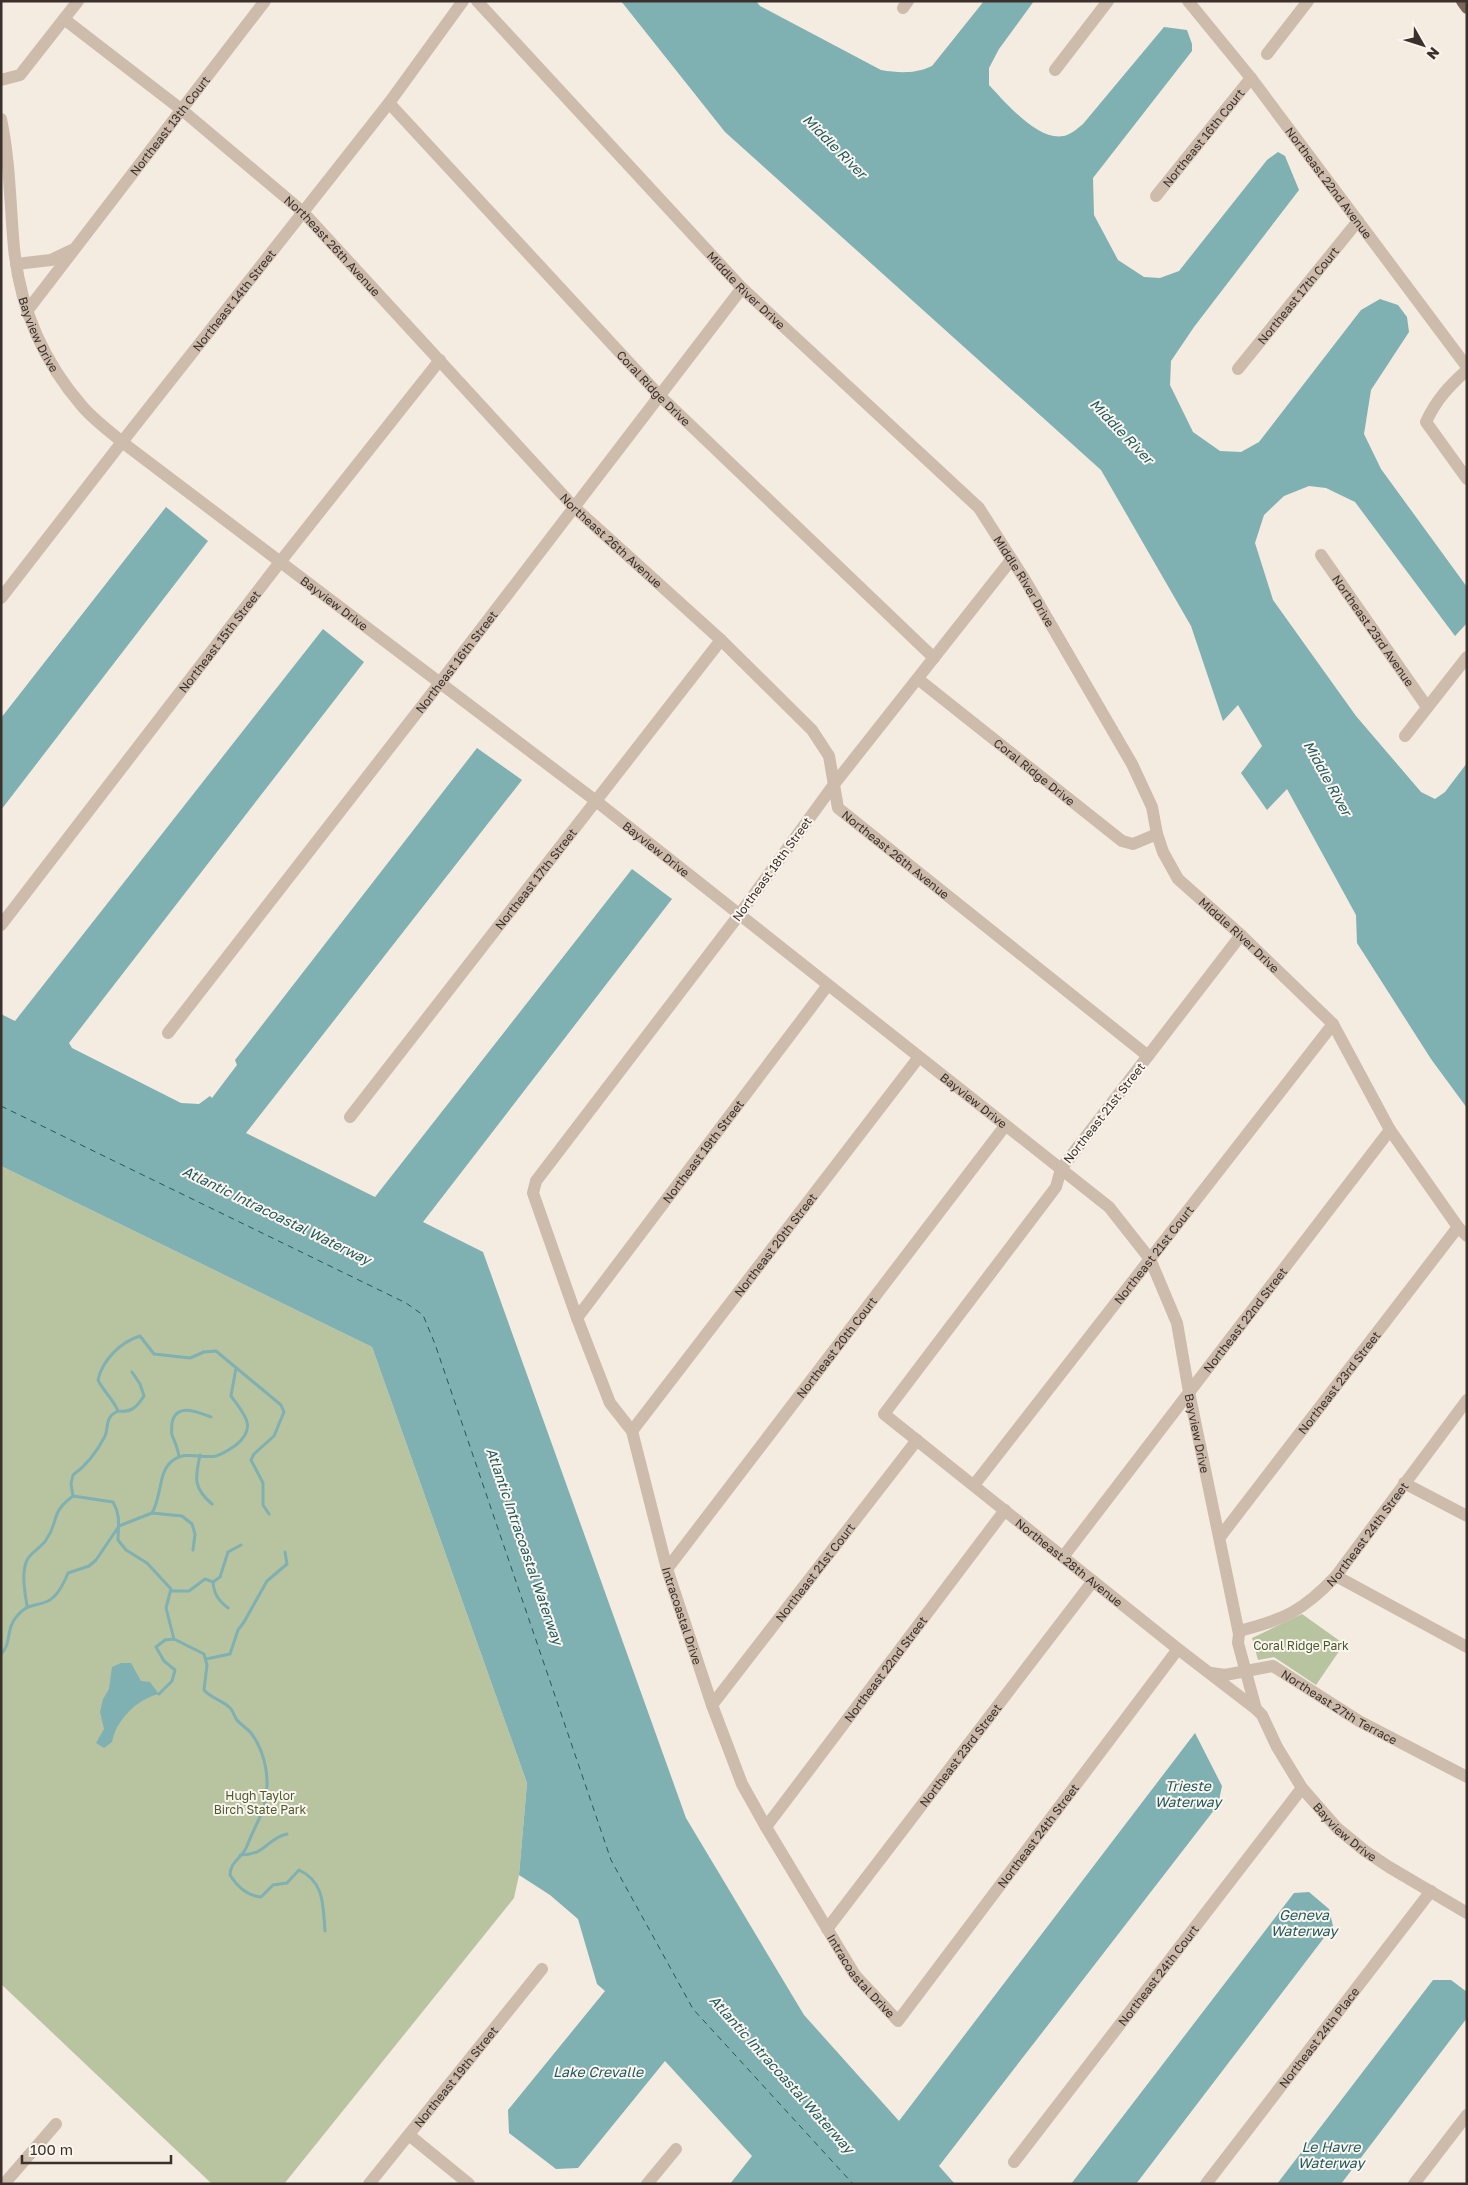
<svg xmlns="http://www.w3.org/2000/svg" width="1468" height="2185" viewBox="0 0 1468 2185" font-family="'Golos Text',sans-serif">
  <style>
    .green { fill: #b8c4a0 }
    .water { fill: #7fb0b2 }
    .lines { fill: none; stroke-linecap: round; stroke-linejoin: round }
    .stream { stroke: #7fb0b2; stroke-width: 3 }
    .ferry { stroke: #1f5a5e; stroke-width: 1; stroke-dasharray: 6 5; stroke-linecap: butt }
    .minor { stroke: #cdbbac; stroke-width: 12 }
    .major { stroke: #7d675c; stroke-width: 12 }
    .labels { text-anchor: middle; dominant-baseline: central; stroke-width: 4; stroke-linejoin: round; paint-order: stroke }
    .street-label { font-size: 12px; fill: #3b302b; stroke: #fbf5ee }
    .park-label { font-size: 12px; fill: #4a5a2e; stroke: #fbf5ee }
    .water-label { font-size: 14px; font-style: italic; fill: #1f5a5e; stroke: #fbf5ee }
  </style>
  <rect width="100%" height="100%" fill="#f4ebe1"/>
  <path class="green" d="M1 1166 372 1347 527 1783 519 1875 514 1898 284 2184H212L1 1984Z
    M1302 1614 1344 1644 1316 1685 1274 1657 1258 1660 1252 1638Z"/>
  <path class="water" d="M621 1H756L760 6 881 70C899 73 915 74 932 66L984 1H1034L999 49 989 68V85C1004 101 1041 145 1067 135 1073 133 1079 127 1083 124L1164 27 1187 30 1192 44V51L1093 178 1094 215 1118 260 1144 277 1160 278 1179 271 1267 160 1278 152 1285 156 1299 190 1194 327 1171 361 1170 385 1193 432 1220 451 1241 452 1259 442 1361 310 1380 299 1398 305 1407 317 1409 332 1371 390 1364 434 1381 469 1467 587V623L1455 636 1355 502 1326 488 1309 486 1284 496 1264 515 1255 543 1273 600 1356 716 1421 792 1435 799 1445 792 1467 763V1108L1431 1059 1357 943 1356 915 1287 789 1267 810 1241 773 1262 746 1238 705 1223 721 1191 626 1101 470 725 132Z
    M166 507 208 541 1 810V718Z
    M323 629 364 662 69 1043 72 1048 181 1103 199 1104 210 1096 212 1098 237 1065 235 1060 477 748 522 780 246 1133 375 1197 632 869 672 899 423 1222 483 1252 686 1818 804 2015 899 2121 1195 1733 1222 1786 1218 1805 939 2166 955 2184H730L752 2156 665 2061 578 2168 556 2169 509 2133 508 2110 605 1991 597 1984 578 1919 550 1895 519 1875 527 1783 372 1347 1 1166V1014L15 1021Z
    M121 1663H131L141 1681 150 1682 159 1694C137 1699 116 1720 112 1742L104 1748 96 1743 104 1729 100 1712 103 1699 109 1689 112 1667Z
    M1309 1892 1329 1909 1333 1926 1136 2184H1071L1294 1893Z
    M1433 1980H1451L1467 1992V2018L1341 2184H1277Z"/>
  <g class="lines">
    <path class="stream" d="M118 1411C131 1413 137 1407 144 1396L140 1384 132 1372
      M200 1455C195 1478 193 1488 212 1504
      M179 1457C178 1448 175 1443 172 1435 171 1432 172 1427 172 1423 176 1402 198 1412 211 1417
      M73 1496 113 1502C121 1516 118 1525 118 1540L126 1550 147 1563 171 1589 166 1608 174 1639 204 1654 207 1665 204 1690C211 1698 221 1700 229 1707 233 1710 234 1716 237 1720 241 1725 247 1728 251 1733 266 1753 270 1780 265 1803 261 1818 252 1832 247 1846 243 1858 230 1861 230 1875 237 1886 248 1896 261 1897L273 1885 287 1883 299 1870C325 1882 323 1907 325 1931
      M73 1496 71 1484 73 1475C87 1465 96 1453 104 1438 110 1428 103 1418 118 1411 113 1399 104 1392 98 1380 102 1361 120 1342 140 1336L154 1354 190 1358 204 1352 216 1351 281 1405 284 1412 274 1436 254 1454 251 1460 263 1483V1505L269 1514
      M152 1513C162 1496 158 1472 172 1461 186 1450 201 1459 216 1456 223 1454 230 1449 236 1445 258 1427 244 1414 231 1396L236 1368
      M213 1582 220 1577 228 1552 241 1545
      M170 1591H189L205 1579 213 1582C214 1594 218 1600 228 1608
      M27 1606C25 1593 21 1573 27 1560 31 1552 41 1548 46 1540 60 1520 49 1514 73 1496
      M1 1654C12 1644 5 1629 17 1616 27 1603 36 1607 48 1601 58 1596 64 1583 68 1573L89 1566 96 1560 119 1526 152 1513 182 1516 192 1524 195 1534 193 1550
      M206 1659 230 1654 238 1630 244 1622 267 1581 287 1564 285 1552
      M159 1694 172 1681 175 1670 164 1661 156 1647 165 1640 174 1639
      M240 1855C267 1855 267 1838 287 1834"/>
    <path class="ferry" d="M1 1106 406 1303 423 1315 435 1344 611 1860 693 2009 853 2184"/>
    <g class="minor">
      <path id="s1" d="M477 1 742 288 979 508 1025 580 1132 764 1152 807 1157 834 1163 852 1178 879 1241 935 1333 1024 1390 1130 1458 1227 1467 1236"/>
      <path id="s2" d="M1188 1 1251 78 1467 367"/>
      <path d="M903 8 908 1"/>
      <path id="s3" d="M64 19 182 110 303 212 574 507 721 640 812 730 829 756 838 808 1148 1056"/>
      <path d="M1267 54 1308 1"/>
      <path d="M1055 70 1108 1"/>
      <path d="M1 80 20 75 78 1"/>
      <path id="s4" d="M389 103 660 396 934 658"/>
      <path id="s5" d="M1 119C10 161 10 205 14 248 20 307 43 361 82 406 93 419 108 430 122 442L596 801 1109 1207 1150 1259 1177 1323 1189 1392 1239 1634 1238 1643 1256 1709 1262 1715 1277 1747 1302 1788 1337 1828 1365 1851 1389 1867 1467 1913"/>
      <path id="s6" d="M1156 196 1251 78"/>
      <path d="M16 264 51 260 72 250"/>
      <path id="s7" d="M27 311 265 1"/>
      <path id="s8" d="M1238 369 1358 221"/>
      <path d="M1467 370C1449 386 1436 400 1426 422L1467 479"/>
      <path id="s9" d="M1321 555 1427 707"/>
      <path id="s10" d="M1011 560 835 783 739 915 536 1181 533 1193 577 1318 610 1403 632 1431 667 1569 712 1705 742 1784 766 1827 855 1975 898 2021 1178 1649"/>
      <path id="s11" d="M1 598 122 442 389 103 463 1"/>
      <path id="s12" d="M918 679 1122 841 1133 844 1157 834"/>
      <path d="M1405 736 1467 657"/>
      <path id="s13" d="M1 925 280 562 440 360"/>
      <path id="s14" d="M1241 935 1061 1169 1056 1187 884 1414 1178 1649 1256 1709"/>
      <path id="s15" d="M168 1033 429 697 742 288"/>
      <path id="s16" d="M350 1117 721 640"/>
      <path id="s17" d="M577 1318 828 985"/>
      <path id="s18" d="M632 1431 919 1057"/>
      <path d="M1404 1483 1467 1516"/>
      <path id="s19" d="M974 1485 1333 1024"/>
      <path id="s20" d="M1220 1537 1458 1227"/>
      <path id="s21" d="M1063 1557 1390 1130"/>
      <path id="s22" d="M667 1569 1005 1126"/>
      <path d="M1336 1576 1467 1647"/>
      <path id="s23" d="M1239 1631C1284 1620 1304 1610 1336 1576L1467 1400"/>
      <path id="s24" d="M1211 1673 1225 1675 1273 1666 1359 1721 1467 1777"/>
      <path id="s25" d="M712 1705 917 1440"/>
      <path id="s26" d="M766 1827 1005 1510"/>
      <path id="s27" d="M827 1929 1093 1581"/>
      <path d="M409 2135 469 2184"/>
      <path id="s28" d="M1014 2162 1302 1788"/>
      <path d="M4 2184 56 2124"/>
      <path id="s29" d="M369 2184 542 1969"/>
      <path d="M647 2184 676 2149"/>
      <path id="s30" d="M1206 2184 1431 1891"/>
      <path d="M1414 2184 1467 2115"/>
    </g>
    <path class="major" d="M1462 1 1467 8"/>
  </g>
  <g class="labels">
    <g class="street-label">
      <text stroke="none"><textPath href="#s7" startOffset="234">Northeast 13th Court</textPath></text>
      <text stroke="none"><textPath href="#s6" startOffset="75">Northeast 16th Court</textPath></text>
      <text stroke="none"><textPath href="#s2" startOffset="230">Northeast 22nd Avenue</textPath></text>
      <text stroke="none"><textPath href="#s3" startOffset="352">Northeast 26th Avenue</textPath></text>
      <text stroke="none"><textPath href="#s1" startOffset="395">Middle River Drive</textPath></text>
      <text stroke="none"><textPath href="#s8" startOffset="95">Northeast 17th Court</textPath></text>
      <text stroke="none"><textPath href="#s11" startOffset="378">Northeast 14th Street</textPath></text>
      <text stroke="none"><textPath href="#s5" startOffset="220">Bayview Drive</textPath></text>
      <text stroke="none"><textPath href="#s4" startOffset="389">Coral Ridge Drive</textPath></text>
      <text stroke="none"><textPath href="#s3" startOffset="758">Northeast 26th Avenue</textPath></text>
      <text stroke="none"><textPath href="#s1" startOffset="800">Middle River Drive</textPath></text>
      <text stroke="none"><textPath href="#s5" startOffset="625">Bayview Drive</textPath></text>
      <text stroke="none"><textPath href="#s9" startOffset="92">Northeast 23rd Avenue</textPath></text>
      <text stroke="none"><textPath href="#s13" startOffset="358">Northeast 15th Street</textPath></text>
      <text stroke="none"><textPath href="#s15" startOffset="470">Northeast 16th Street</textPath></text>
      <text stroke="none"><textPath href="#s12" startOffset="149">Coral Ridge Drive</textPath></text>
      <text stroke="none"><textPath href="#s5" startOffset="1030">Bayview Drive</textPath></text>
      <text stroke="none"><textPath href="#s3" startOffset="1192">Northeast 26th Avenue</textPath></text>
      <text transform="translate(772 869) rotate(-54)">Northeast 18th Street</text>
      <text stroke="none"><textPath href="#s16" startOffset="302">Northeast 17th Street</textPath></text>
      <text stroke="none"><textPath href="#s1" startOffset="1220">Middle River Drive</textPath></text>
      <text stroke="none"><textPath href="#s5" startOffset="1435">Bayview Drive</textPath></text>
      <text transform="translate(1104 1113) rotate(-52)">Northeast 21st Street</text>
      <text stroke="none"><textPath href="#s17" startOffset="209">Northeast 19th Street</textPath></text>
      <text stroke="none"><textPath href="#s18" startOffset="235">Northeast 20th Street</textPath></text>
      <text stroke="none"><textPath href="#s19" startOffset="292">Northeast 21st Court</textPath></text>
      <text stroke="none"><textPath href="#s21" startOffset="299">Northeast 22nd Street</textPath></text>
      <text stroke="none"><textPath href="#s22" startOffset="279">Northeast 20th Court</textPath></text>
      <text stroke="none"><textPath href="#s20" startOffset="195">Northeast 23rd Street</textPath></text>
      <text stroke="none"><textPath href="#s5" startOffset="1855">Bayview Drive</textPath></text>
      <text stroke="none"><textPath href="#s23" startOffset="166">Northeast 24th Street</textPath></text>
      <text stroke="none"><textPath href="#s14" startOffset="836">Northeast 28th Avenue</textPath></text>
      <text stroke="none"><textPath href="#s25" startOffset="168">Northeast 21st Court</textPath></text>
      <text stroke="none"><textPath href="#s10" startOffset="1245">Intracoastal Drive</textPath></text>
      <text stroke="none"><textPath href="#s26" startOffset="198">Northeast 22nd Street</textPath></text>
      <text stroke="none"><textPath href="#s24" startOffset="141">Northeast 27th Terrace</textPath></text>
      <text stroke="none"><textPath href="#s27" startOffset="219">Northeast 23rd Street</textPath></text>
      <text stroke="none"><textPath href="#s5" startOffset="2291">Bayview Drive</textPath></text>
      <text stroke="none"><textPath href="#s10" startOffset="1941">Northeast 24th Street</textPath></text>
      <text stroke="none"><textPath href="#s10" startOffset="1650">Intracoastal Drive</textPath></text>
      <text stroke="none"><textPath href="#s28" startOffset="236">Northeast 24th Court</textPath></text>
      <text stroke="none"><textPath href="#s30" startOffset="185">Northeast 24th Place</textPath></text>
      <text stroke="none"><textPath href="#s29" startOffset="138">Northeast 19th Street</textPath></text>
    </g>
    <g class="park-label">
      <text x="1301" y="1645">Coral Ridge Park</text>
      <text x="260" y="1795">Hugh Taylor<tspan x="260" dy="14">Birch State Park</tspan></text>
    </g>
    <g class="water-label">
      <text transform="translate(835 146) rotate(45)">Middle River</text>
      <text transform="translate(1122 431) rotate(46)">Middle River</text>
      <text transform="translate(1328 778) rotate(61)">Middle River</text>
      <text transform="translate(277 1215) rotate(26)">Atlantic Intracoastal Waterway</text>
      <text transform="translate(525 1546) rotate(71)">Atlantic Intracoastal Waterway</text>
      <text x="1188" y="1785">Trieste<tspan x="1188" dy="16">Waterway</tspan></text>
      <text x="1304" y="1914">Geneva<tspan x="1304" dy="16">Waterway</tspan></text>
      <text x="598" y="2071">Lake Crevalle</text>
      <text transform="translate(782 2074) rotate(48)">Atlantic Intracoastal Waterway</text>
      <text x="1331" y="2146">Le Havre<tspan x="1331" dy="16">Waterway</tspan></text>
    </g>
  </g>
  <rect width="1468" height="2185" fill="none" stroke="#3b302b" stroke-width="5"/>
  <g transform="translate(1423 45) rotate(129)" stroke="#fbf5ee" stroke-width="4" paint-order="stroke">
  <path d="M0-4L9 19L0 12L-9 19Z" fill="#3b302b"/>
  <text y="-8" font-size="14" font-weight="bold" text-anchor="middle" fill="#3b302b">N</text>
  </g>
  <path d="M22 2155v8h149v-8" fill="none" stroke="#3b302b" stroke-width="2.5"/>
  <text x="30" y="2155" font-size="15" fill="#3b302b" stroke="#fbf5ee" stroke-width="4" paint-order="stroke">100 m</text>
</svg>
